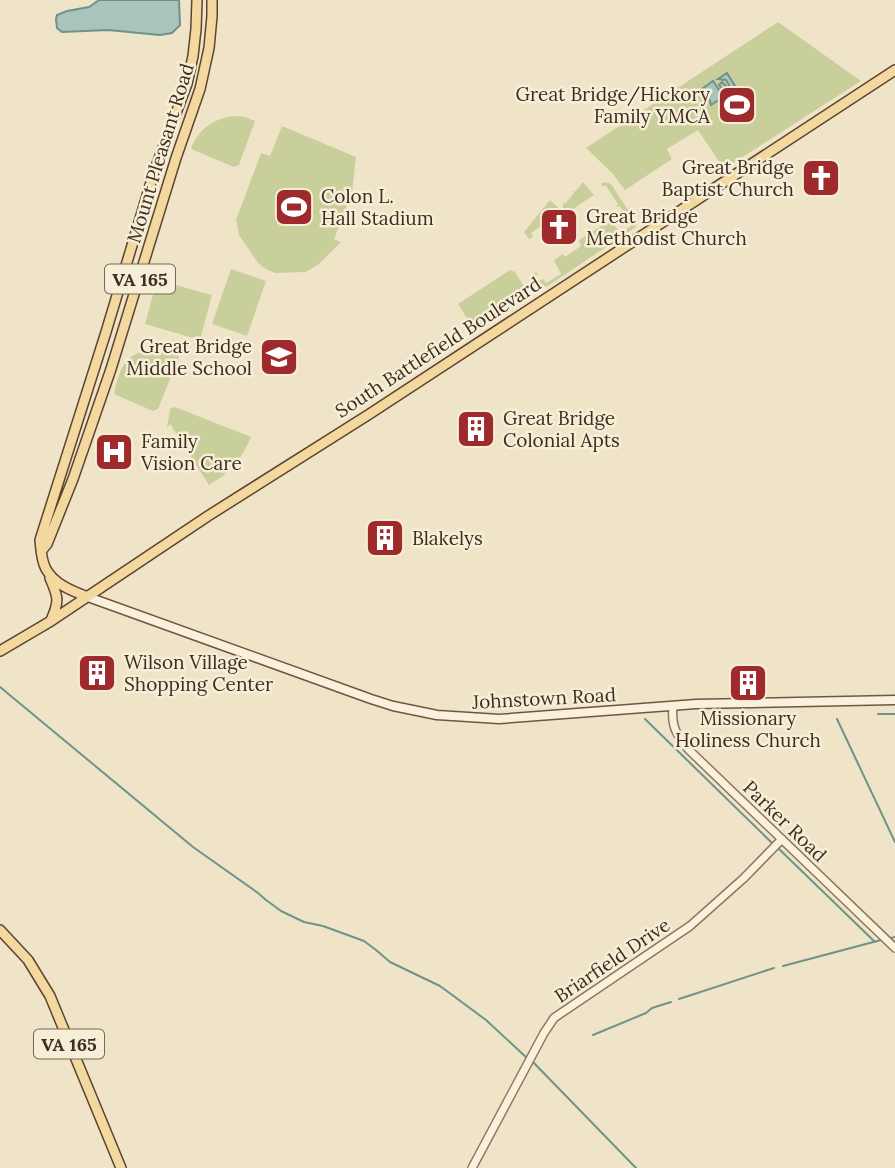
<svg xmlns="http://www.w3.org/2000/svg" width="895" height="1168" viewBox="0 0 895 1168" font-family="Lora,serif">
  <style>
    .green { fill: #c9cf9b }
    .water { fill: #a9c4bc; stroke: #6f938a; stroke-width: 2 }
    .lines { fill: none; stroke-linecap: round; stroke-linejoin: round }
    .stream { stroke: #6f938a; stroke-width: 2 }
    .tertiary-casing { stroke: #8d765c; stroke-width: 10 }
    .secondary-casing { stroke: #6f573f; stroke-width: 11 }
    .primary-casing { stroke: #5b4430; stroke-width: 12 }
    .tertiary { stroke: #faf1dc; stroke-width: 7 }
    .secondary { stroke: #faf1dc; stroke-width: 8 }
    .primary { stroke: #f3d9a0; stroke-width: 9 }
    .labels { text-anchor: middle; dominant-baseline: central; stroke-width: 5; stroke-linejoin: round; paint-order: stroke }
    .shield { fill: #f7eed8; stroke: #756857; stroke-width: 2 }
    .shield-label { font-size: 18px; font-weight: bold; fill: #3d2e20 }
    .poi-label { font-size: 19px; fill: #3d2e20; stroke: #f7eed8; text-anchor: start }
    .street-label { font-size: 19px; fill: #3d2e20; stroke: #f7eed8 }
  </style>
  <rect width="100%" height="100%" fill="#f0e4c8"/>
  <path class="green" d="M778 22 861 81 724 169 698 130 667 149 672 159 625 190 612 173 586 148Z
    M232 116 245 117 255 121 239 165 234 167 191 149C198 130 211 120 232 116Z
    M282 126 356 157 352 193 334 239 341 242 319 264 306 272 275 273 266 269 258 263 239 235 236 220 261 153 270 156Z
    M583 182 594 195 567 213 563 210V202L565 204 574 193 571 190 575 192Z
    M605 182 611 184 635 221 636 227 548 286 537 288 531 281V276L536 272 538 274 534 277 537 282 543 279 546 283 561 274 554 260 563 254 565 257 581 246 579 240 611 220 620 233 624 231 631 226 620 206 615 207 618 204 606 186H601L602 183Z
    M550 200 565 214 547 227 544 224 531 233 533 237 529 239 524 232Z
    M231 269 266 281 247 336 212 324Z
    M510 270 515 272 529 294 474 329 458 304Z
    M157 280 212 295 200 340 145 324Z
    M153 350 179 356 158 409 153 411 114 394C120 369 124 352 153 350Z
    M175 407 251 437C241 460 231 472 209 485L170 424 167 428 170 409Z"/>
  <path class="water" d="M99 0H179L180 25 172 33 160 35 108 30 62 32 57 28 56 19 57 15 67 11 89 7Z
    M727 73 735 86 731 92H726V95H724L725 92H722L723 97 711 105 710 101 702 89 713 81 719 90 722 89 719 85 722 82 727 87 726 88H728L729 85 726 80 718 79Z"/>
  <g class="lines">
    <path class="stream" d="M0 687 193 847 258 893 266 900 281 911 304 922 323 926 364 941 376 950 390 962 440 986 486 1020 527 1058
      M878 714H895
      M645 719 772 843
      M837 719 895 842
      M779 849 875 942
      M891 938 895 937
      M783 966 881 940
      M679 999 774 968
      M593 1035 646 1013 652 1008 671 1002
      M532 1061 636 1168"/>
    <g class="tertiary-casing">
      <path id="tertiary" d="M673 706C671 727 676 734 689 750L895 948
        M472 1168 544 1033 554 1018 690 926 744 878 782 839"/>
    </g>
    <g class="secondary-casing">
      <path id="secondary" d="M88 597 371 699 393 706 437 715 499 719 696 704 895 700"/>
    </g>
    <g class="primary-casing">
      <path id="primary" d="M42 550 47 544 73 479 111 369 176 158 200 89 209 48 212 16V0
        M50 578C58 597 60 600 51 620
        M88 597C72 591 54 584 46 569 41 560 41 549 40 540L106 332 155 169 187 84 193 56 196 29 197 0
        M0 651 51 621 208 516 368 415 895 70
        M0 930 28 960 50 996 121 1168"/>
    </g>
    <use href="#tertiary" class="tertiary"/>
    <use href="#secondary" class="secondary"/>
    <use href="#primary" class="primary"/>
  </g>
  <defs>
    <g id="stadium-square" transform="scale(2.0125)"><rect x="-9" y="-9" width="18" height="18" rx="4" fill="#9e2a2b" stroke="#f7eed8"/><path d="M0-5a6.5 5 0 1 0 0 10a6.5 5 0 1 0 0-10ZM-3.5-1.8h7v3.6h-7Z" fill="#fff"/></g>
    <g id="church-square" transform="scale(2.0125)"><rect x="-9" y="-9" width="18" height="18" rx="4" fill="#9e2a2b" stroke="#f7eed8"/><path d="M-1.2-6h2.4v3.5h3.3v2.4h-3.3V6h-2.4V-.1h-3.3v-2.4h3.3Z" fill="#fff"/></g>
    <g id="school-square" transform="scale(2.0125)"><rect x="-9" y="-9" width="18" height="18" rx="4" fill="#9e2a2b" stroke="#f7eed8"/><path d="M0-5L7-2L0 1L-7-2ZM-4 1L0 2.5L4 1V4Q0 6-4 4Z" fill="#fff"/></g>
    <g id="building-square" transform="scale(2.0125)"><rect x="-9" y="-9" width="18" height="18" rx="4" fill="#9e2a2b" stroke="#f7eed8"/><path d="M-4-6H4V6H1V3H-1V6H-4ZM-2.5-4.3h1.7v1.8h-1.7ZM.8-4.3h1.7v1.8H.8ZM-2.5-1h1.7V.8h-1.7ZM.8-1h1.7V.8H.8Z" fill="#fff"/></g>
    <g id="hospital-square" transform="scale(2.0125)"><rect x="-9" y="-9" width="18" height="18" rx="4" fill="#9e2a2b" stroke="#f7eed8"/><path d="M-5-5h3v3.5h4V-5h3V5h-3V1.5h-4V5h-3Z" fill="#fff"/></g>
  </defs>
  <g fill-rule="evenodd">
    <use href="#stadium-square" x="737" y="105"/>
    <use href="#church-square" x="821" y="178"/>
    <use href="#stadium-square" x="294" y="207"/>
    <use href="#church-square" x="559" y="227"/>
    <use href="#school-square" x="279" y="357"/>
    <use href="#building-square" x="476" y="429"/>
    <use href="#hospital-square" x="114" y="452"/>
    <use href="#building-square" x="385" y="538"/>
    <use href="#building-square" x="97" y="673"/>
    <use href="#building-square" x="748" y="683"/>
  </g>
  <g class="labels">
    <g class="shield">
      <rect x="105" y="264.5" width="70" height="29" rx="5"/>
      <rect x="34" y="1029.5" width="70" height="29" rx="5"/>
    </g>
    <g class="shield-label">
      <text x="140" y="279">VA 165</text>
      <text x="69" y="1044">VA 165</text>
    </g>
    <g class="poi-label">
      <text x="710" y="94" text-anchor="end">Great Bridge/Hickory<tspan x="710" dy="22">Family YMCA</tspan></text>
      <text x="794" y="167" text-anchor="end">Great Bridge<tspan x="794" dy="22">Baptist Church</tspan></text>
      <text x="321" y="196">Colon L.<tspan x="321" dy="22">Hall Stadium</tspan></text>
      <text x="586" y="216">Great Bridge<tspan x="586" dy="22">Methodist Church</tspan></text>
      <text x="252" y="346" text-anchor="end">Great Bridge<tspan x="252" dy="22">Middle School</tspan></text>
      <text x="503" y="418">Great Bridge<tspan x="503" dy="22">Colonial Apts</tspan></text>
      <text x="141" y="441">Family<tspan x="141" dy="22">Vision Care</tspan></text>
      <text x="412" y="538">Blakelys</text>
      <text x="124" y="662">Wilson Village<tspan x="124" dy="22">Shopping Center</tspan></text>
      <text x="748" y="718" text-anchor="middle">Missionary<tspan x="748" dy="22">Holiness Church</tspan></text>
    </g>
    <g class="street-label">
      <text transform="translate(160 153) rotate(-73)">Mount Pleasant Road</text>
      <text transform="translate(438 347) rotate(-33)">South Battlefield Boulevard</text>
      <text transform="translate(544 698) rotate(-3)">Johnstown Road</text>
      <text transform="translate(785 821) rotate(44)">Parker Road</text>
      <text transform="translate(612 960) rotate(-34)">Briarfield Drive</text>
    </g>
  </g>
</svg>
